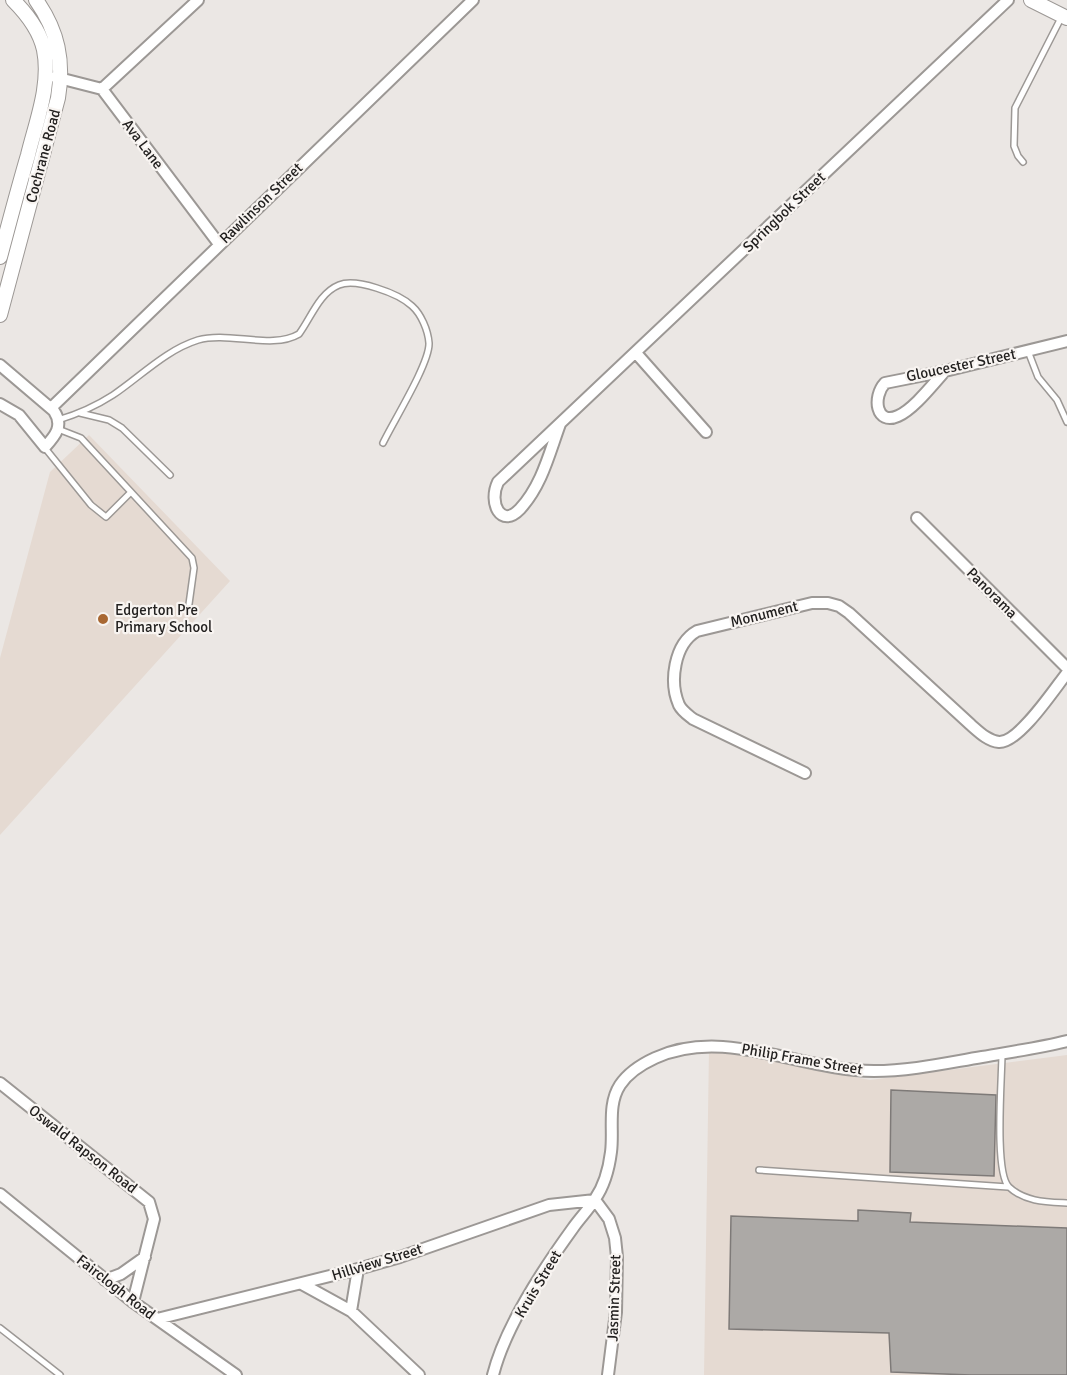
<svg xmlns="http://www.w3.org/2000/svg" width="1067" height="1375" viewBox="0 0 1067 1375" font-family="Signika,sans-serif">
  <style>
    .built { fill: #e5dad2 }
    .building { fill: #aca9a6; stroke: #7e7a78; stroke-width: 1.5 }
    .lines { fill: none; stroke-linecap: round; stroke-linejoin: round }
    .service-casing { stroke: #9c9895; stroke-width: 8 }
    .minor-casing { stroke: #9c9895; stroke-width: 14 }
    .tertiary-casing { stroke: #9c9895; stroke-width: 16 }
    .service { stroke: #fff; stroke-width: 5 }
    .minor { stroke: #fff; stroke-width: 10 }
    .tertiary { stroke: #fff; stroke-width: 14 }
    .poi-dot { fill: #a86732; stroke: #f8f4f1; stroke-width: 2 }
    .labels { text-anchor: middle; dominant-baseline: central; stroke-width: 4.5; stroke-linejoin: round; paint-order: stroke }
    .street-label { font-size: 15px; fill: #232120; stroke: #f8f4f1 }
    .poi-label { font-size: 15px; fill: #232120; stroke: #f8f4f1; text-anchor: start }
  </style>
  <rect width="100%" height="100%" fill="#ebe7e4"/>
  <path class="built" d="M89 435 230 581 0 835V658L50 472Z
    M709 1049 870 1080 1067 1055V1375H704Z"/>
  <path class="building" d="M891 1090 996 1095 994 1176 890 1172Z
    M858 1210 911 1213 910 1222 1067 1228V1375H971L891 1372 889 1333 729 1329 731 1216 858 1221Z"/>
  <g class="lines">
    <g class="service-casing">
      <path id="service" d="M1023 162 1018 156 1014 146 1015 108 1062 16
        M1028 351 1038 377 1057 400 1067 422
        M80 413 109 420 122 428 170 475
        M58 420C78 414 96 406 113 395 141 376 166 350 198 340 229 331 272 350 299 334 311 318 319 293 339 285 356 278 398 293 412 306 421 314 428 330 429 343 430 363 393 422 383 443
        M45 448 91 505 106 517 131 492 81 438 58 429
        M131 492 192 558 194 568 189 604
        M1002 1053C1002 1077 994 1173 1009 1187 1025 1202 1047 1202 1067 1203
        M759 1170 1008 1187
        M0 1328 60 1375"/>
    </g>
    <g class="minor-casing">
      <path id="minor" d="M55 77 102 89 219 244
        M102 89 198 0
        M636 353 706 432
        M0 365 54 411C64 426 55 436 45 447L19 415 0 404
        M945 371C933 384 914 409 898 416 876 426 872 397 885 383L945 371 1067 341
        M51 408 473 0
        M560 424C549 454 542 485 520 509 501 529 488 503 498 482L1008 0
        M917 518 1067 668
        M805 773 693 719C688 715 682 711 679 705 669 682 674 644 697 631L812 603H828L839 606 849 613 971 725C979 732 988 741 999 742 1019 743 1055 688 1067 673
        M0 1083 149 1202 154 1219 133 1302
        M0 1194 133 1302 236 1375
        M595 1200 609 1219 615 1238 617 1257 616 1312 608 1375
        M105 1280 121 1274 145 1257
        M302 1284 351 1311 419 1375
        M351 1311 358 1269
        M157 1319 358 1269 400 1257 549 1205 595 1200
        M493 1375C505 1327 544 1268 573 1228 580 1218 589 1209 595 1199 604 1186 609 1168 611 1152 614 1130 607 1105 620 1085 628 1073 642 1064 655 1058 725 1026 801 1071 874 1071 911 1071 946 1063 982 1057 1010 1052 1039 1048 1067 1041"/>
    </g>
    <g class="tertiary-casing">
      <path id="tertiary" d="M1031 0 1067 18
        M0 257C9 223 18 189 28 155 36 122 51 85 44 50 40 31 27 14 13 0
        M0 315 58 98C64 61 58 31 36 0"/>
    </g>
    <use href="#service" class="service"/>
    <use href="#minor" class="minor"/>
    <use href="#tertiary" class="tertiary"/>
  </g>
  <circle class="poi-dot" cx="103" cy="619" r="6"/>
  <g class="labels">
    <g class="street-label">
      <text transform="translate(143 144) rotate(53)">Ava Lane</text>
      <text transform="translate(43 156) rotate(-75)">Cochrane Road</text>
      <text transform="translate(261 203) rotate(-44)">Rawlinson Street</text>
      <text transform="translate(784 212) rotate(-44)">Springbok Street</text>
      <text transform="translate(961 365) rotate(-12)">Gloucester Street</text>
      <text transform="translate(992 593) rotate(45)">Panorama</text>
      <text transform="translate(764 614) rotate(-14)">Monument</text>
      <text transform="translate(802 1059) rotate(10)">Philip Frame Street</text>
      <text transform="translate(83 1149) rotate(38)">Oswald Rapson Road</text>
      <text transform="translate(377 1262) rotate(-17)">Hillview Street</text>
      <text transform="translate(538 1284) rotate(-59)">Kruis Street</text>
      <text transform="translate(116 1287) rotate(38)">Fairclogh Road</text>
      <text transform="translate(614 1298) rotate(-88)">Jasmin Street</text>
    </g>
    <g class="poi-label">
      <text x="115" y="610">Edgerton Pre<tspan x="115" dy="17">Primary School</tspan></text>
    </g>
  </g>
</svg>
